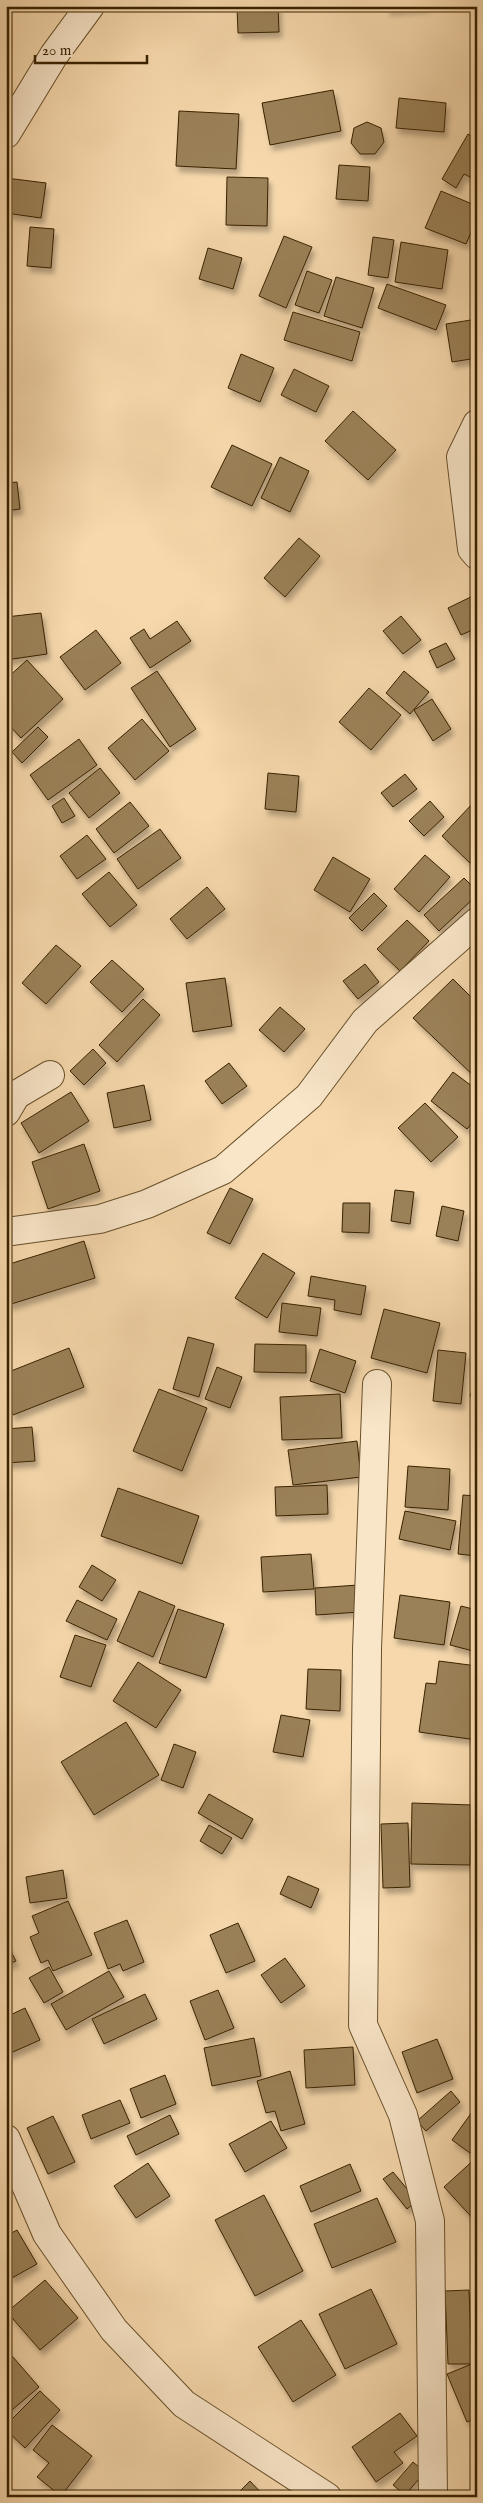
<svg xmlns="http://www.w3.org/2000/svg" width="483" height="2503" viewBox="0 0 483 2503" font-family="'IM FELL English',serif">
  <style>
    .building { fill: #9b8159; stroke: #392200; filter: url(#shadow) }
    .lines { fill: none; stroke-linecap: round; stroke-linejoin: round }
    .street-casing { stroke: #68502b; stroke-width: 30 }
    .street { stroke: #f9e6c9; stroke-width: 28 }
  </style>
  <defs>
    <filter id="shadow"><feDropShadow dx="3" dy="5.5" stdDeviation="2.5" flood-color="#0004"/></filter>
  </defs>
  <rect width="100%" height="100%" fill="#f6d8ac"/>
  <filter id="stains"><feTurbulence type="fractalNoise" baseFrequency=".004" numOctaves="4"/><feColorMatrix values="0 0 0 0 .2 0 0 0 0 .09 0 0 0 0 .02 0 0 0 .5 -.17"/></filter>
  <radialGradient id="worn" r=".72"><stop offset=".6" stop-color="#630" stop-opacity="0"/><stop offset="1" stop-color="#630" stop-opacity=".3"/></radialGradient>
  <path class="building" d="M237 6H278L279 32 238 33Z
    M387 6H427V7L387 10Z
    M333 90 341 131 270 145 262 103Z
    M399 98 446 103 444 132 396 128Z
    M179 111 239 114 236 169 176 166Z
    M367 122 381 128 384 142 375 154H360L351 143 354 128Z
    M468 134 477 139V170L472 178 464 174 456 188 442 179Z
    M339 165 370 167 368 201 336 199Z
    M227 177 268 178 267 226 226 225Z
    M6 178 46 183 41 218 6 213Z
    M441 191 477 206V218L466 244 425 228Z
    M30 227 54 229 51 268 27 266Z
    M284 236 312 247 286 308 259 296Z
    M373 237 394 240 388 278 368 275Z
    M401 242 448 250 442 289 395 282Z
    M208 248 242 258 233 289 199 279Z
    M307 271 332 280 319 313 295 305Z
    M336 277 374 288 362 328 324 316Z
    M387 284 446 305 436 330 378 308Z
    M293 312 360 332 352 361 284 340Z
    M477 319V358L452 362 446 324Z
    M241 354 274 368 260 402 228 388Z
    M294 369 329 386 316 412 281 395Z
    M353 411 396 450 368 480 325 441Z
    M232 445 272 464 252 506 211 487Z
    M280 457 309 471 290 512 261 498Z
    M17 482 20 509 6 511V483Z
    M299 538 320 556 285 597 264 578Z
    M477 594V628L461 635 448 608Z
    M41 613 47 654 6 660V617Z
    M401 616 421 640 403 654 383 631Z
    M177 621 191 641 150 668 130 638 144 629 150 639Z
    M96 630 121 663 85 690 60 657Z
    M446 643 455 659 437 668 429 651Z
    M27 660 63 699 21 738 6 722V679Z
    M157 671 196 729 170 747 131 688Z
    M404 671 429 692 410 714 386 693Z
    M369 688 401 715 371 750 339 722Z
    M432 699 451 729 433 741 414 710Z
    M142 719 169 751 135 780 108 748Z
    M38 727 48 737 22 763 12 752Z
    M79 739 97 765 48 800 30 775Z
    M100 768 120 793 89 818 69 793Z
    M268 773 299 776 296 812 265 809Z
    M405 774 417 789 393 807 381 793Z
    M64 798 75 816 62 823 52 806Z
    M430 801 444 817 424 836 409 821Z
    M130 802 149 826 114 853 96 829Z
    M474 802 477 804V856L470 863 442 836Z
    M160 829 181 858 138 889 117 859Z
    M87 835 106 859 77 879 60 856Z
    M425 855 450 877 419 912 394 889Z
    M333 857 370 879 350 912 314 890Z
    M109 872 137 905 110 927 82 894Z
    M464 878 477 891V895L439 931 424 915Z
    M207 887 225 909 187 939 170 919Z
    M374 893 387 906 362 931 349 918Z
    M407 920 429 941 400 971 377 949Z
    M56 945 81 966 46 1004 22 983Z
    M112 960 144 989 122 1012 90 982Z
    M365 964 379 982 358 999 343 981Z
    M225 978 232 1026 193 1032 186 983Z
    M453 979 477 1003V1079L413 1018Z
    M143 999 160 1015 117 1062 99 1045Z
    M280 1007 305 1029 284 1052 259 1030Z
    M93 1049 106 1063 84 1085 70 1071Z
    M229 1063 247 1086 222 1104 205 1081Z
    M453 1072 477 1090V1117L467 1129 431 1101Z
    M144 1085 151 1120 114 1128 107 1093Z
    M71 1092 89 1121 39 1153 21 1123Z
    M425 1103 458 1137 431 1162 398 1128Z
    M84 1144 100 1191 48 1209 32 1162Z
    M230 1188 253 1199 230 1244 207 1233Z
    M395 1190 414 1192 410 1224 391 1221Z
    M343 1203H370L369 1233 342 1232Z
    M442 1206 464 1211 458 1241 436 1236Z
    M84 1241 95 1278 8 1305 6 1265Z
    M263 1253 295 1273 267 1318 235 1298Z
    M311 1276 366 1286 361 1315 334 1310 335 1300 308 1296Z
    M282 1303 321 1308 317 1336 279 1332Z
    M384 1309 440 1323 427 1373 371 1358Z
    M188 1337 214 1344 199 1397 173 1389Z
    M255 1344 306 1345V1373L254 1372Z
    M69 1348 84 1387 13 1415 6 1399V1373Z
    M320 1349 356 1361 345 1393 310 1381Z
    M438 1350 466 1353 461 1404 433 1401Z
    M217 1367 242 1377 230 1408 205 1399Z
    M477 1375V1398L470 1396Z
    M159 1389 207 1408 182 1471 133 1451Z
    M340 1394 342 1438 282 1440 280 1397Z
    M32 1427 35 1461 6 1463V1429Z
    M357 1441 361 1477 293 1485 288 1450Z
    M408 1466 450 1469 448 1510 405 1507Z
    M327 1485 328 1514 276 1516 275 1487Z
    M118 1488 199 1516 182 1564 101 1536Z
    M463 1495 477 1496V1556L458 1554Z
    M405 1511 456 1521 450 1550 399 1539Z
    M311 1554 314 1589 263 1592 261 1557Z
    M92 1565 116 1580 102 1601 79 1587Z
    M358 1585 360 1612 316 1615 315 1588Z
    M139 1591 175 1606 153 1657 117 1641Z
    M400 1595 450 1602 444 1645 394 1638Z
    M77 1600 117 1619 107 1640 66 1621Z
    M461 1606 477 1610V1652L450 1645Z
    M178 1609 224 1624 206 1678 159 1663Z
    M75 1635 106 1645 91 1687 60 1677Z
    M439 1661 477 1666V1740L419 1732 426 1683 436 1684Z
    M138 1662 181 1690 156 1728 113 1701Z
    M308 1669 341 1670 340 1711 306 1709Z
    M281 1715 310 1720 303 1757 273 1752Z
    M126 1722 159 1775 94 1815 61 1762Z
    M174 1744 196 1752 183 1788 161 1780Z
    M209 1794 253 1819 242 1839 198 1813Z
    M412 1803 472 1805 470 1865 411 1864Z
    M408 1823 410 1887 383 1888 381 1824Z
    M209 1825 232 1838 222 1854 200 1841Z
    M63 1870 67 1898 30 1903 26 1877Z
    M288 1876 319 1889 311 1908 280 1894Z
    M68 1901 92 1955 53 1971 48 1960 41 1963 30 1937 39 1933 32 1916Z
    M127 1920 144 1962 123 1971 120 1964 108 1969 94 1933Z
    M238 1923 255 1961 226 1973 210 1935Z
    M6 1942 16 1961 6 1965Z
    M285 1958 305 1986 281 2003 261 1975Z
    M49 1967 63 1992 44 2003 29 1978Z
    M109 1971 124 1997 66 2030 51 2004Z
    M218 1990 234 2028 205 2040 190 2001Z
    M145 1994 157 2019 104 2044 92 2019Z
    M25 2008 40 2040 6 2055V2017Z
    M254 2038 261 2076 212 2086 204 2048Z
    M437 2039 453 2079 417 2093 402 2052Z
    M353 2047 355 2085 306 2088 304 2050Z
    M290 2071 305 2124 281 2131 275 2111 266 2113 257 2081Z
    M165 2075 176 2104 141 2118 130 2089Z
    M451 2091 460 2102 426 2131 417 2121Z
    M120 2100 130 2123 91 2139 82 2115Z
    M472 2112 477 2116V2145L470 2153 452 2140Z
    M170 2115 179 2134 136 2155 127 2136Z
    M53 2116 75 2162 48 2174 27 2128Z
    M271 2121 287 2148 245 2172 229 2144Z
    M477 2157V2223L444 2187Z
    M148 2163 170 2196 136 2218 114 2186Z
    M350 2164 361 2191 311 2212 300 2186Z
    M393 2172 417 2201 407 2209 383 2179Z
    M264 2195 303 2271 255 2296 215 2220Z
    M377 2198 396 2242 332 2268 314 2224Z
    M17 2230 37 2264 12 2278 6 2269V2236Z
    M45 2280 78 2318 40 2350 7 2312Z
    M371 2289 397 2344 345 2369 319 2314Z
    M469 2290 472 2364H448L445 2291Z
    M301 2320 336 2375 293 2402 258 2347Z
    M6 2349 39 2387 6 2415Z
    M477 2362V2418L467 2422 447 2374Z
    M40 2391 60 2410 25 2448 6 2430V2425Z
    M400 2413 417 2436 394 2452 403 2463 376 2482 352 2447Z
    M52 2425 92 2456 61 2496 37 2477 49 2463 33 2450Z
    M413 2462 425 2472 405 2495 393 2485Z
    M250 2481 265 2497H234Z"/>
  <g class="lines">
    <g class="street-casing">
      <path id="street" d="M6 134 54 55 90 6
        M477 424 461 457 472 549 477 555
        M6 1112 16 1095 50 1075
        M6 1232 100 1219 147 1204 223 1170 309 1096 365 1021 477 922
        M377 1384 367 1649 363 2025 403 2115 430 2221 433 2497
        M6 2139 47 2234 114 2330 184 2404 327 2497"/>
    </g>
    <use href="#street" class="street"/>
  </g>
  <rect width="483" height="2503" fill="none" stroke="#f6d8ac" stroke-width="25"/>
  <rect x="8" y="8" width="468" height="2488" fill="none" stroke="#392200" stroke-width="2.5"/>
  <rect x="12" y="12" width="458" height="2478" fill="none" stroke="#392200"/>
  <path d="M35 55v8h112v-8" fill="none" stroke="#392200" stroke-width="2.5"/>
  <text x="42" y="55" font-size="15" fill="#392200" stroke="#f9e6c9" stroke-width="4" paint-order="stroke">20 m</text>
  <rect width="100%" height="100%" filter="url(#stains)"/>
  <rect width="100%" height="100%" fill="url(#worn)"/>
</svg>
